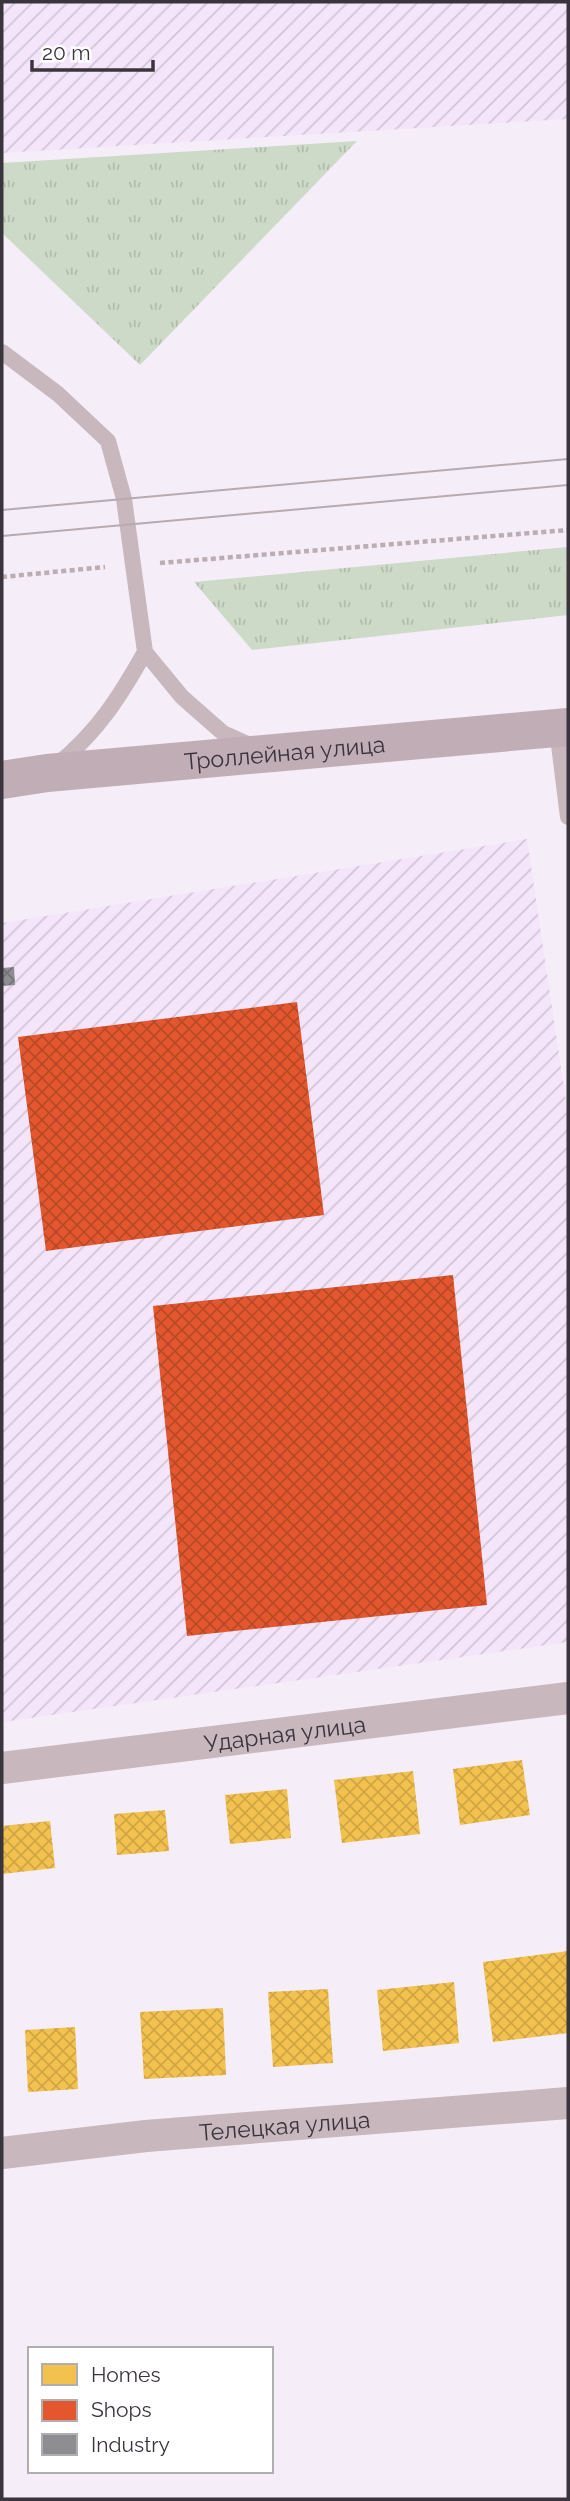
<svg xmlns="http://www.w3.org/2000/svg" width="570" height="2501" viewBox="0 0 570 2501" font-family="Raleway,sans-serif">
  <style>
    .industrial { fill: url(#industrial-furrows) }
    .park { fill: url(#park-tufts) }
    .homes { fill: url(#homes-cross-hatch) }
    .shops { fill: url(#shops-cross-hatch) }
    .industry { fill: url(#industry-cross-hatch) }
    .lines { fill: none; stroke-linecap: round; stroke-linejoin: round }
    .path { stroke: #baadb3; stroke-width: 4.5; stroke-dasharray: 5 3.5; stroke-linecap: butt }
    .lane { stroke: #c8b7bc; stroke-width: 16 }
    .street { stroke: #c8b7bc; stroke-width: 32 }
    .primary { stroke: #c1adb6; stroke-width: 38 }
    .tram { stroke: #b7abb1; stroke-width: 2 }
    .labels { text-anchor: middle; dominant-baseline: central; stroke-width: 7; stroke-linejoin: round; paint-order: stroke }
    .street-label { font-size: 23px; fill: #3a343d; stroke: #fff }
  </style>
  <defs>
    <pattern id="industrial-furrows" width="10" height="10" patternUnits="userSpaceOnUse" patternTransform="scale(1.75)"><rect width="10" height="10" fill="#f4e5fb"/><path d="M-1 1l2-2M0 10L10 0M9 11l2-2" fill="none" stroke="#d2c5d8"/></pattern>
    <pattern id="park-tufts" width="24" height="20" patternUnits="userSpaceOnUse" patternTransform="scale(1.75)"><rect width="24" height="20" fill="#cddac8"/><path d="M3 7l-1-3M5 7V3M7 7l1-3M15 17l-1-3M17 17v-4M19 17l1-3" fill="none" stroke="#b1bcad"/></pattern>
    <pattern id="homes-cross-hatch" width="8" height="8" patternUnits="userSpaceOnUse" patternTransform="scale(1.75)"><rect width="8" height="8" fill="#f2c14e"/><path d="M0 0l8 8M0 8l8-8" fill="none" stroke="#d0a645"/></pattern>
    <pattern id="shops-cross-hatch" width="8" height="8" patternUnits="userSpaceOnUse" patternTransform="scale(1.75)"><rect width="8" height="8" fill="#e4572e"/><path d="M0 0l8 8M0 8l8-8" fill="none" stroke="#ba4928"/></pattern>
    <pattern id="industry-cross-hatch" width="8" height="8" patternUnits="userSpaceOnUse" patternTransform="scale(1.75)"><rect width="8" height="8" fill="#8d8d92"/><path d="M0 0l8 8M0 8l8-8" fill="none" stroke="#747478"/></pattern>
  </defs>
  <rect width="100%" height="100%" fill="#f5edf8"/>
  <path class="industrial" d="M2 2H568V119L2 153Z
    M527 839 568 1115V1642L2 1722V923Z"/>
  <path class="park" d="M357 141 140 365 2 233V163Z
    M568 547V615L252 650 194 582Z"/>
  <path class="homes" d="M522 1760 530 1815 460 1825 453 1769Z
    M413 1771 420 1834 342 1843 334 1780Z
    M287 1789 291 1838 230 1844 225 1795Z
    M165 1810 169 1851 117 1855 114 1814Z
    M50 1821 55 1868 2 1874V1826Z
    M568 1951V2033L493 2042 483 1962Z
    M454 1982 459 2043 383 2051 377 1990Z
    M328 1989 333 2063 273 2067 268 1992Z
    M223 2008 226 2075 144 2079 140 2012Z
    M75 2027 78 2089 28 2092 25 2030Z"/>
  <path class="shops" d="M297 1002 324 1215 46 1251 18 1037Z
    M453 1275 487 1605 187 1636 153 1306Z"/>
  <path class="industry" d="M14 967 15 985 2 986V968Z"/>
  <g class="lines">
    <path class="path" d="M160 563 568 530
      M2 577 105 567"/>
    <path class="lane" d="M2 352 58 394 108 441 124 499 145 652 182 697 223 733 252 746
      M557 729 568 817
      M57 765C98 731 119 698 145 652"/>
    <g class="street">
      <path id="s1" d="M2 1768 568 1698"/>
      <path id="s2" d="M2 2153 146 2136 568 2103"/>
    </g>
    <path class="primary" id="s3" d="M2 780 47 773 568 727"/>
    <path class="tram" d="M2 510 568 459
      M2 536 568 485"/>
  </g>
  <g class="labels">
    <g class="street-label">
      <text stroke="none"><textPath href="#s3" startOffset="284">Троллейная улица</textPath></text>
      <text stroke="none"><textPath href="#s1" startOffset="285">Ударная улица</textPath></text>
      <text stroke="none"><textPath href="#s2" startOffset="284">Телецкая улица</textPath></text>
    </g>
  </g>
  <rect width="570" height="2501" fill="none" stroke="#3a343d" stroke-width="7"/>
  <rect x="28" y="2347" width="245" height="126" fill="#ffffff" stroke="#b0aeb1" stroke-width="2"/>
  <rect x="42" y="2364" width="35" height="21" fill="#f2c14e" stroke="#b0aeb1" stroke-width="2"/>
  <text x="91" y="2382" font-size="21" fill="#3a343d">Homes</text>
  <rect x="42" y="2400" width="35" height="21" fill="#e4572e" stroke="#b0aeb1" stroke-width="2"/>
  <text x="91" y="2417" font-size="21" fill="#3a343d">Shops</text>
  <rect x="42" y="2434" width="35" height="21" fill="#8d8d92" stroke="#b0aeb1" stroke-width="2"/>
  <text x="91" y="2452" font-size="21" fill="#3a343d">Industry</text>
  <path d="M32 60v10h121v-10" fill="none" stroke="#3a343d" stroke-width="3.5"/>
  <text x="42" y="60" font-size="21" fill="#3a343d" stroke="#ffffff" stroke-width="5" paint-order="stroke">20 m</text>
</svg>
